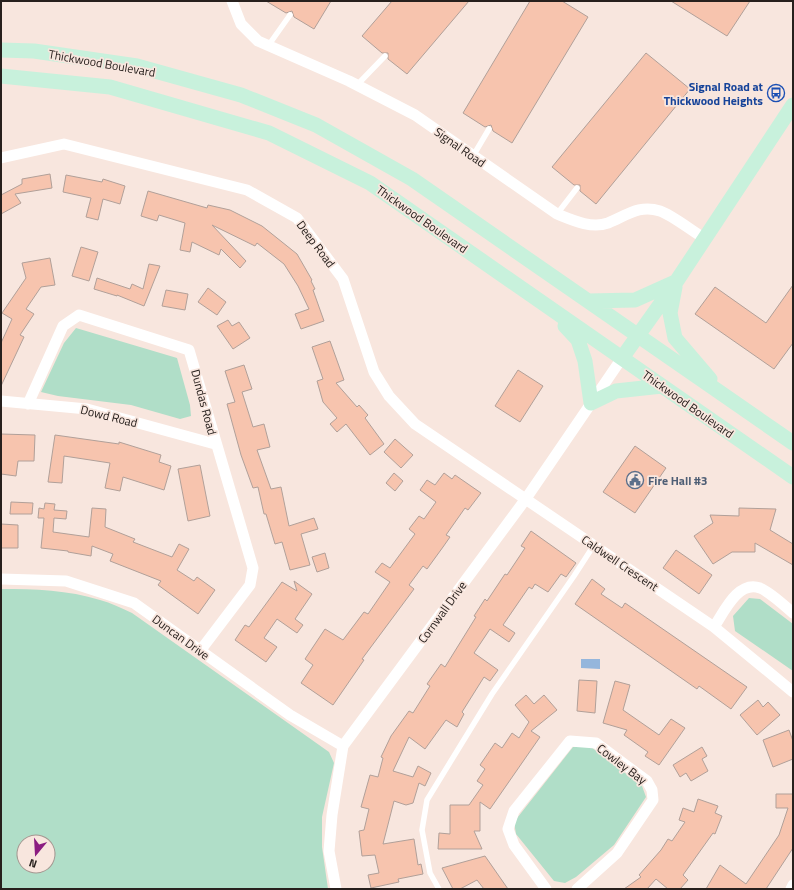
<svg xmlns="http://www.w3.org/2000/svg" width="794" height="890" viewBox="0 0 794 890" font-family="'Titillium Web',sans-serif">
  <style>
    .green { fill: #b0dec8; fill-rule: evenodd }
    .water { fill: #95b6dc }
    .building { fill: #f7c4ae; stroke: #b1a099 }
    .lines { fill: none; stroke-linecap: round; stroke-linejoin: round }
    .lane { stroke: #fff; stroke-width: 5.5 }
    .street { stroke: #fff; stroke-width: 11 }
    .secondary { stroke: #c8f1dc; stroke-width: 15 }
    .labels { text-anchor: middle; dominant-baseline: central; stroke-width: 3.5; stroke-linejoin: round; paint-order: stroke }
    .street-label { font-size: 12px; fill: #27201d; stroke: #f8e6de }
    .transit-label { font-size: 12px; font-weight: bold; fill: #164399; stroke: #f8e6de; text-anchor: end }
    .service-label { font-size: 12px; font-weight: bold; fill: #4e5e75; stroke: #f8e6de; text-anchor: start }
  </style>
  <rect width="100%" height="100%" fill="#f8e6de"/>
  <path class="green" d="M76 328 177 358 190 405 191 416 180 419 131 405 58 396 41 392 64 343Z
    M1 589C35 589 68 590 100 600 111 603 121 608 132 613L329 752 334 763 322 817V847L328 889H1ZM24 842H48V866H24Z
    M749 598 760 599 793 624V671L735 631 733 616Z
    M573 747H591L642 786 646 797 614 845 576 877 565 883 554 881 516 834 514 822Z"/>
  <path class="water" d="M581 659H600V669L581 668Z"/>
  <path class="building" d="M266 1H331L314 29 294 17 292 11 286 13Z
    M392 1H469L407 74 388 59V53H382L362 36Z
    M530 1H562L588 17 512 143 493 131 491 125 485 127 463 113Z
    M671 1H750L727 36Z
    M646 53 690 89 596 204 580 191V185H574L552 167Z
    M50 174 52 188 15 194 21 203 1 214V195L22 184V179Z
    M66 175 102 182 103 179 125 186 120 204 103 199 98 220 86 217 91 198 63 192Z
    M148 191 207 208 208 205 230 210 262 226 297 254 312 280 311 281 315 289 313 290 324 321 301 329 295 314 309 309 298 286 284 264 257 243 255 246 212 225 246 261 240 268 221 249 219 255 192 242 190 252 180 250 185 223 159 215 157 221 141 216Z
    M81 247 98 252 89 281 72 276Z
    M50 258 55 285 41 287 26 309 34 314 20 335 24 337 1 386V343L12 319 2 313 26 278 22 263Z
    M149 264 160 266 144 306 117 295V296L94 289 97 278 130 289 132 284 143 289Z
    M793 285V343L774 369 695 314 715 287 766 323Z
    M208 288 226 302 217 315 198 302Z
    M166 290 188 294 185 310 162 306Z
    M228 320 232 326 239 322 250 338 233 349 217 326Z
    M330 341 344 380 336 383 357 407 359 405 368 415 365 418 384 444 370 455 346 424 337 432 330 424 337 418 323 402 317 381 323 379 312 347Z
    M244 365 252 389 242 392 253 427 264 424 270 447 257 450 271 489 281 487 289 526 314 518 318 529 301 534 310 565 290 570 282 542 275 544 266 514H264L258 487 253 488 241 455 227 404 235 402 225 371Z
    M518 370 543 386 520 422 495 406Z
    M1 434 35 435 34 461H18L16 476 1 474Z
    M55 435 119 444V442L161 455 159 462 171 466 164 490 123 477 120 491 105 488 110 463 64 456 62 483 48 482Z
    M395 439 413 455 401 468 384 452Z
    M635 446 666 468 635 513 603 492Z
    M200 465 210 516 188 521 178 469Z
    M394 473 403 481 395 491 386 483Z
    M444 473 452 479 455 475 481 493 468 510 465 508 446 535 450 537 443 547 427 569 423 566 409 585 414 589 362 659 364 660 333 705 301 683 313 665 305 659 325 629 343 640 364 612 368 614 390 582 375 572 382 563 390 568 415 534 409 529 419 516 424 519 436 502 420 490 427 480 435 485Z
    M11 502 33 503 32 514H10Z
    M45 503 55 504 54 510 67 511 66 519 54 518 53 532 89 537 92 508 106 509 105 527 135 539 133 542 172 557 179 544 189 549 177 570 194 581 197 577 215 590 198 614 158 585 161 581 110 561 113 554 92 546 91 556 68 552V551L41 548 44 518H38L39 508 44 509Z
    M739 508 776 509 770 530 793 544V565L755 543V552H732L713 564 694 536 713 523 710 515 739 516Z
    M1 524 18 525V548H1Z
    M531 531 576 563 566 577 561 574 548 592 535 584 532 589 529 587 503 625 515 633 509 642 490 629 474 653 498 670 490 681 484 677 462 712 464 714 457 727 446 720 425 749 409 737 393 771 413 777 418 766 431 773 425 786 419 783 413 803 406 805 394 801 383 844 414 839 418 865 421 864 423 874 398 879 399 882 371 888 368 875 379 873 375 855 362 856 359 831 364 830 369 809 361 807 370 775 378 777 383 758 381 757 391 736 409 711 413 713 430 686 427 684 441 664 445 667 476 617 474 616 485 599 487 601 505 574 507 575 525 548 521 546Z
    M676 550 712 575 699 594 663 568Z
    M325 553 329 568 317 572 312 557Z
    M592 579 605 589 601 594 622 608 625 603 747 687 731 709 699 686 697 689 575 604Z
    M294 581 312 594 295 619 303 625 297 633 277 619 264 638 277 647 266 662 235 640 245 625 249 627 282 582 297 591Z
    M579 680 597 681 595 713 577 711Z
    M615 681 630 685 623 710 659 735 671 719 685 728 659 765 645 756 648 752 624 735 627 730 603 723Z
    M526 695 534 704 544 695 557 710 531 731 540 737 490 809 480 802V831H474L482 849H438L439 833 450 834V805H469L483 785 477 781 485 769 480 765 495 743 502 748 512 733 519 738 529 722 515 705Z
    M758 700 763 707 768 702 780 715 757 735 740 715Z
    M789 730 793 741V759L773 767 763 740Z
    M702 747 707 756 702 759 708 771 691 781 686 773 680 777 673 765Z
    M776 794H793V848L766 889H706L720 865 746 884 779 835 788 808H776Z
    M698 799 718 806 715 813 722 816 715 834 713 833 683 875 688 880 680 889H668L656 879 647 889H624L641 877 639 875 661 850 668 839 672 841 685 822 679 820 683 808 694 812Z
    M485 856 508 889H484L477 880 460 889H453L442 868Z"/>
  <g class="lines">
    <path class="lane" d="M268 46 290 15
      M357 85 385 56
      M473 156 489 129
      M557 214 577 188
      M439 889 430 873 422 830 427 800 492 694 574 576 594 545"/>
    <path class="street" d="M232 1 241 24 258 41 349 81 415 115 557 214C572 220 591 229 608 223 626 216 639 204 660 211 672 215 692 231 704 238
      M1 158 64 144 247 190 297 218 343 279 374 372 389 396 415 424 714 627 793 692
      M1 401 87 409 215 444
      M28 404 63 326 79 315 189 350 253 568 250 585 200 651
      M1 579 66 581 134 603 290 715 343 746
      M714 627C724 612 738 580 760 588 770 592 785 606 793 613
      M336 889 329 851 332 815 343 746 525 500 622 358
      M546 889 514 845 508 829 514 811 570 741 596 743 647 781 652 790 653 800 617 853 577 889
      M791 889 793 885"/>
    <path class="secondary" d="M1 50 34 51 137 66 241 95 316 125 412 179 793 443
      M1 76 110 87 269 133 370 183 793 477
      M675 287 670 313 675 338 710 379
      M588 301 635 300 675 282
      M565 326 578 340 585 361 591 403 616 391 662 386
      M622 358 676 282 793 105"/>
  </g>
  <defs>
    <g id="bus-ring" transform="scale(0.9)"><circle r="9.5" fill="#f8e6de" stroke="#1a4fb4" stroke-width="1.5"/><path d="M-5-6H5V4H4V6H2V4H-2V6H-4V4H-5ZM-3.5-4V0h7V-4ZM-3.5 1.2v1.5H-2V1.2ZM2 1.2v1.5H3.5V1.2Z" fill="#1a4fb4"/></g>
    <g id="civic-ring" transform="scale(0.9)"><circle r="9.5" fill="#f8e6de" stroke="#5c6f8a" stroke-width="1.5"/><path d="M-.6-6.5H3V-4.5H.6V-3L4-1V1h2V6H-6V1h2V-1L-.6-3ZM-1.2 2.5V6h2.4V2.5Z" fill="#5c6f8a"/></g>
  </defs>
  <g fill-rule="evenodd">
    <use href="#bus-ring" x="776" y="93"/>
    <use href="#civic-ring" x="635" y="480"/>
  </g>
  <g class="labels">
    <g class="street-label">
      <text transform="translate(102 63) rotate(10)">Thickwood Boulevard</text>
      <text transform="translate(460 147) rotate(35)">Signal Road</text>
      <text transform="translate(422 219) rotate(35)">Thickwood Boulevard</text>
      <text transform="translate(316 244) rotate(53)">Deep Road</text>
      <text transform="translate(204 402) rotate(75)">Dundas Road</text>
      <text transform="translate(688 404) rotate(35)">Thickwood Boulevard</text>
      <text transform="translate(109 416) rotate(14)">Dowd Road</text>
      <text transform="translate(620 563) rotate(34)">Caldwell Crescent</text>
      <text transform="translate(442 612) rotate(-54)">Cornwall Drive</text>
      <text transform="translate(181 637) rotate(36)">Duncan Drive</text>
      <text transform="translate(622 764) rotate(37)">Cowley Bay</text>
    </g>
    <g class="transit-label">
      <text x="763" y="86">Signal Road at<tspan x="763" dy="14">Thickwood Heights</tspan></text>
    </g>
    <g class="service-label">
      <text x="648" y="480">Fire Hall #3</text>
    </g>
  </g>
  <rect width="794" height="890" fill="none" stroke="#27201d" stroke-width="4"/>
  <g transform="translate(36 854) rotate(198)"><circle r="19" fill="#f8e6de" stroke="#a49791"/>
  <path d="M0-3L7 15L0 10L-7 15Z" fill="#8b1d81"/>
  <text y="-6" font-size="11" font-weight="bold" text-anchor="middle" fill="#27201d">N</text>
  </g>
</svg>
